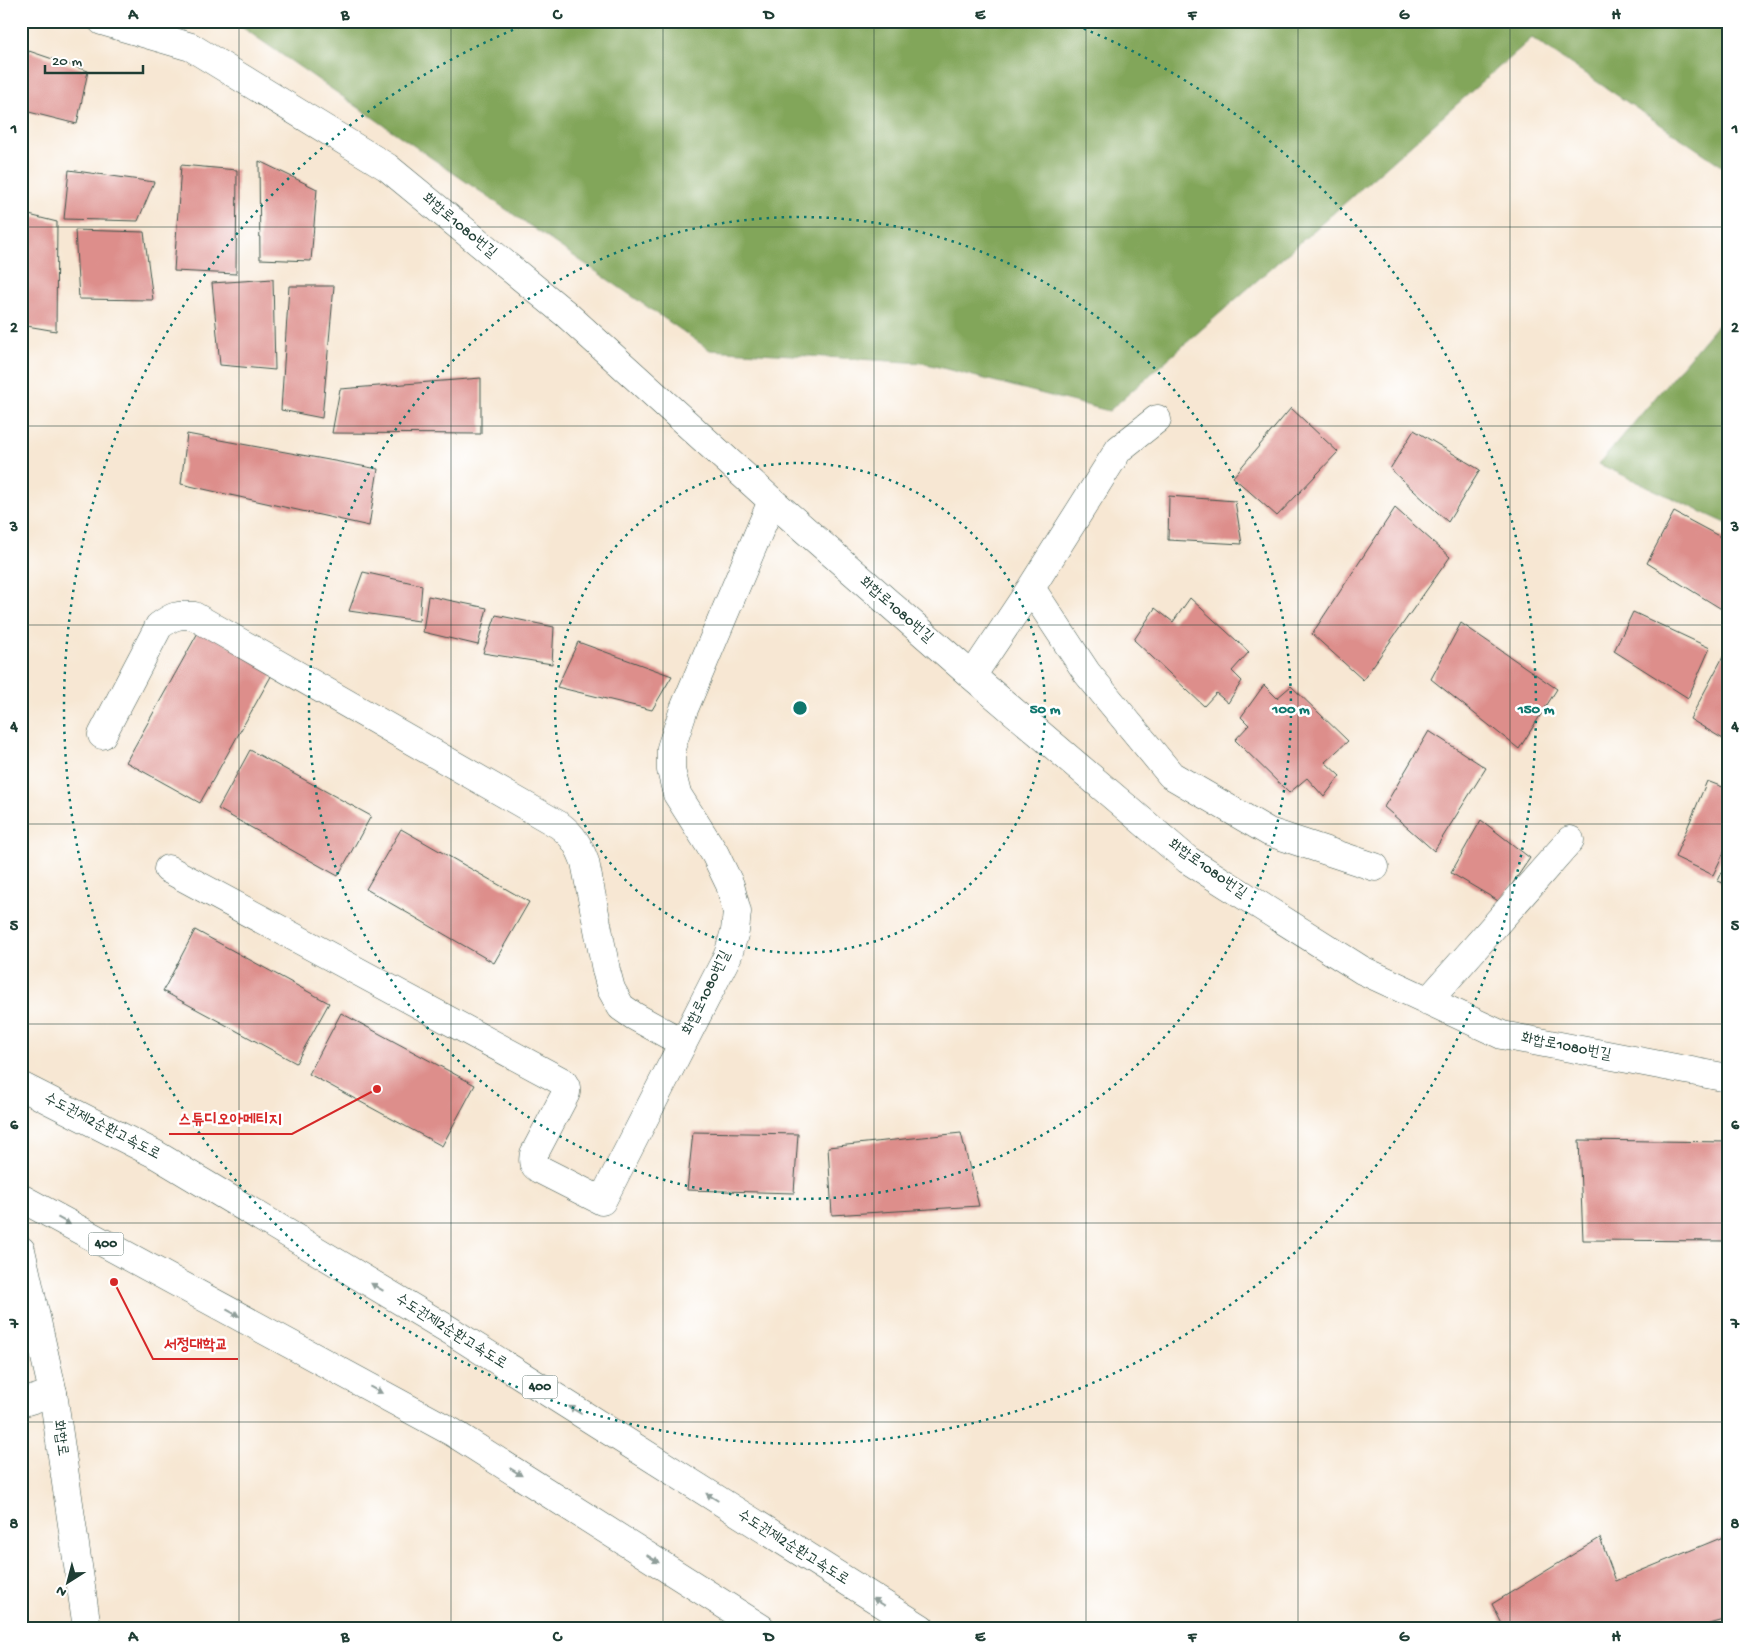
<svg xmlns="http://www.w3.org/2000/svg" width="1749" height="1649" viewBox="0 0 1749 1649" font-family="'Gochi Hand','Poor Story',sans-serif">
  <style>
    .forest { fill: #82a65a; stroke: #507247 }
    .building { fill: #dd8e8b }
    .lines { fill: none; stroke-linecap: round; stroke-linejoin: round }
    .minor-casing { stroke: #3f564c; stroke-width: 29 }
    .major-casing { stroke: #3f564c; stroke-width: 29 }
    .highway-casing { stroke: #3f564c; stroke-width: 29 }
    .minor { stroke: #fff; stroke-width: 28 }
    .major { stroke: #fff; stroke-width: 28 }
    .highway { stroke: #fff; stroke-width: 28 }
    .oneway { fill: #8f9e9a }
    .grid { fill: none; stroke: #1f3d34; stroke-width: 1; stroke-opacity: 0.55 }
    .ring { fill: none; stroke: #0f766e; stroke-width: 2.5; stroke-dasharray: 2.5 5 }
    .labels { text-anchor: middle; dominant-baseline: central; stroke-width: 5; stroke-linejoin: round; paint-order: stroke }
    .shield { fill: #fff; stroke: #627771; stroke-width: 1 }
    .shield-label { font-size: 14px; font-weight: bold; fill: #1f3d34 }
    .street-label { font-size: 15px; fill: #1f3d34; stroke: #fff }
    .centre { fill: #0f766e; stroke: #fff; stroke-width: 2.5 }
    .ring-label { font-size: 15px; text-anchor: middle; font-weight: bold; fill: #0f766e; stroke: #fff; stroke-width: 5; stroke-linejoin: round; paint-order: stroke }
    .leader { fill: none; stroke: #d62828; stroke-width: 2 }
    .callout-dot { fill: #d62828; stroke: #fff; stroke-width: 2 }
    .callout-label { font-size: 16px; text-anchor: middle; font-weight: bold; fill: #d62828; stroke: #fff; stroke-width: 5; stroke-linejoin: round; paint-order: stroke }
    .neatline { fill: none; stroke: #1f3d34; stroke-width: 2 }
    .grid-label { font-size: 16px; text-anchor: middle; font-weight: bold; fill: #1f3d34 }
  </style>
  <rect width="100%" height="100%" fill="#fff"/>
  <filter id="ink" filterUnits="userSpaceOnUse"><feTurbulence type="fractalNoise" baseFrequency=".02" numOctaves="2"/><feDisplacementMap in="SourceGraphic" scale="10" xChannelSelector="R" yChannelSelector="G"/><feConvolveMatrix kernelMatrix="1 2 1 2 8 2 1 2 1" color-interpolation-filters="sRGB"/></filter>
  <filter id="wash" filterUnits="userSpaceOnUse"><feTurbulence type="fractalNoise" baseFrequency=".0096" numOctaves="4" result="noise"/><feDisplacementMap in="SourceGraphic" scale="20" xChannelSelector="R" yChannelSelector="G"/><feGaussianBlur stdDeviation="1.12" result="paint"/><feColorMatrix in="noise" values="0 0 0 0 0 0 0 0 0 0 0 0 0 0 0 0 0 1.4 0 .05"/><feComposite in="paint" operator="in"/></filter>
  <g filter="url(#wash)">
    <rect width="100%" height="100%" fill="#f7e7d3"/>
    <path class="forest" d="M233 21H1728V170L1532 38 1109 411 923 363 710 350Z
      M1728 312V524L1599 464Z"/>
    <g id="blocks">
      <path class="building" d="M29 51 88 71 77 124 21 110V73Z
        M259 161 317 189 311 261 260 259Z
        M181 165 237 170 236 274 174 271Z
        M69 170 154 182 138 221 64 219Z
        M21 213 57 222 56 331 21 325Z
        M75 230 144 232 153 300 79 299Z
        M273 279 275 370 220 365 212 283Z
        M289 286H334L322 418 281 410Z
        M481 378V434L332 433 340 389Z
        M1291 408 1338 452 1277 516 1233 477Z
        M1414 430 1480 470 1448 522 1390 469Z
        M187 434 378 469 369 526 181 484Z
        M1169 496 1235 501 1242 544 1168 540Z
        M1395 508 1450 557 1363 680 1312 634Z
        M1674 512 1728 541V613L1647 563Z
        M363 572 422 585 419 621 349 611Z
        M428 596 487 608 478 645 423 632Z
        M1190 598 1249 652 1232 671 1242 681 1228 703 1216 693 1204 706 1134 640 1155 608 1173 622Z
        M1633 612 1710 648 1688 698 1614 651Z
        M496 615 554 627 552 664 483 653Z
        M1461 623 1557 689 1519 749 1431 679Z
        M200 629 274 671 200 803 126 762Z
        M578 642 672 676 652 710 557 687Z
        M1724 655 1728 657V742L1690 719Z
        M1264 685 1277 698 1291 686 1348 741 1325 762 1340 776 1324 797 1307 778 1289 793 1235 740 1249 725 1241 717Z
        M1429 731 1486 768 1434 851 1384 807Z
        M250 750 371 816 338 876 218 809Z
        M1707 781 1728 789V844L1713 875 1675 857Z
        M1481 820 1530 858 1500 902 1451 873Z
        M401 829 529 902 494 963 366 889Z
        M1728 859V885L1718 881Z
        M195 930 329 1003 296 1063 163 991Z
        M341 1013 475 1085 442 1146 309 1074Z
        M693 1132 798 1134 794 1193 687 1190Z
        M961 1133 979 1206 832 1215 828 1147Z
        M1579 1140 1728 1142V1241L1583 1240Z
        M1728 1535V1619L1695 1628H1504L1492 1604 1600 1538 1616 1581Z"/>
    </g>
  </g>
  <g filter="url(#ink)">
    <use href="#blocks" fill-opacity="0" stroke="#3f564c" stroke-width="1"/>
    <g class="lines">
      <g class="minor-casing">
        <path id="minor" d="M102 21 191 47 387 167 566 314 772 501 972 676 1188 860 1362 970 1502 1035 1728 1078
          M1031 588 1119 449 1157 419
          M972 676 1031 588 1087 673 1171 775 1269 832 1375 867
          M102 735 159 626C173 616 177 614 194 616L559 825C573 835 579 846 585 862L606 970 611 989 621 1007 634 1016 683 1043
          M168 869 563 1082 566 1087V1093L534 1154C532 1162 533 1165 539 1169L602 1201 728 955 735 931 737 912 730 885 715 854 677 794 671 770V748L684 709 772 501
          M1428 1001 1570 840
          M21 1403 53 1393"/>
      </g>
      <g class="major-casing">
        <path id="major" d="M21 1250 53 1393 87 1628"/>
      </g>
      <g class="highway-casing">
        <path id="highway" d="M21 1086 155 1154 451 1331 921 1628
          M21 1198 452 1432 761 1628"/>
      </g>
      <use href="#minor" class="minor"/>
      <use href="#major" class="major"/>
      <use href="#highway" class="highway"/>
    </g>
    <defs><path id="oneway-solid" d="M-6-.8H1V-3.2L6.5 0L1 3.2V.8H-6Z" transform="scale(1.25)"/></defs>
    <g class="oneway">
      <use href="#oneway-solid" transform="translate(64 1221) rotate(29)"/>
      <use href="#oneway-solid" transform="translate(377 1287) rotate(-149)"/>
      <use href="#oneway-solid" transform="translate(233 1313) rotate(28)"/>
      <use href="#oneway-solid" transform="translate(376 1390) rotate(28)"/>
      <use href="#oneway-solid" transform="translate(575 1410) rotate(-148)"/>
      <use href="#oneway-solid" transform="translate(516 1472) rotate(32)"/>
      <use href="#oneway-solid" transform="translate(712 1497) rotate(-148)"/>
      <use href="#oneway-solid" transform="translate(653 1559) rotate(32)"/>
      <use href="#oneway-solid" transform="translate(879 1602) rotate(-148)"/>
    </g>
  </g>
  <path class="grid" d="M239 21V1628M451 21V1628M663 21V1628M874 21V1628M1086 21V1628M1298 21V1628M1510 21V1628M21 227H1728M21 426H1728M21 625H1728M21 824H1728M21 1024H1728M21 1223H1728M21 1422H1728"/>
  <g class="ring">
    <circle cx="800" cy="708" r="245"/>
    <circle cx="800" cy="708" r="491"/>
    <path d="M1070 23A736 736 0 1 1 530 23"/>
  </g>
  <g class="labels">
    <g class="shield">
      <rect x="88.5" y="1232.5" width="35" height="23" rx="4"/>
      <rect x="522.5" y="1375.5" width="35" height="23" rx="4"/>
    </g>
    <g class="shield-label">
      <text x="106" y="1244">400</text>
      <text x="540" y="1387">400</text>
    </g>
    <g class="street-label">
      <text transform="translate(459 226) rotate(40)">화합로1080번길</text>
      <text transform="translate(896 610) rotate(41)">화합로1080번길</text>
      <text transform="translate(1207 869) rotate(35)">화합로1080번길</text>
      <text transform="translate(707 993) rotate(-64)">화합로1080번길</text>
      <text transform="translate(1566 1047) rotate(11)">화합로1080번길</text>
      <text transform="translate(102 1127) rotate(27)">수도권제2순환고속도로</text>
      <text transform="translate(451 1332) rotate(32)">수도권제2순환고속도로</text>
      <text transform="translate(60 1438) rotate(82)">화합로</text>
      <text transform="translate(793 1548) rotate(32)">수도권제2순환고속도로</text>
    </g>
  </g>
  <circle cx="800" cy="708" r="8" class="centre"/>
  <g class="ring-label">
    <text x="1045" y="713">50 m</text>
    <text x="1291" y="713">100 m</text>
    <text x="1536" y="713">150 m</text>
  </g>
  <path class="leader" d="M377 1089L292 1134H169M114 1282L153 1359H238"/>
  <g class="callout-dot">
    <circle cx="377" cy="1089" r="5"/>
    <circle cx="114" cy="1282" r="5"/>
  </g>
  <g class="callout-label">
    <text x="230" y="1124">스튜디오아메티지</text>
    <text x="196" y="1349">서정대학교</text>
  </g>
  <rect width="1749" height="1649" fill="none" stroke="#fff" stroke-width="55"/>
  <g transform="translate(68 1582) rotate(216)" stroke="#ffffff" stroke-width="4" paint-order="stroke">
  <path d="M0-4L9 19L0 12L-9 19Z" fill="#1f3d34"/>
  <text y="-8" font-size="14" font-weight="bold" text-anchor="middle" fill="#1f3d34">N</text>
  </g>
  <path d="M45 65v8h98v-8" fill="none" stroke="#1f3d34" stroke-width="2.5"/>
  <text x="52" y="65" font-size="15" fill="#1f3d34" stroke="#ffffff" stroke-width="4" paint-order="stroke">20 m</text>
  <rect x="28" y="28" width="1694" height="1594" class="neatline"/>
  <g class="grid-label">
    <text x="133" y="19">A</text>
    <text x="345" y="19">B</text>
    <text x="557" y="19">C</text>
    <text x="769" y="19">D</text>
    <text x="980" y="19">E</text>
    <text x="1192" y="19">F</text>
    <text x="1404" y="19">G</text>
    <text x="1616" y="19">H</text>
    <text x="14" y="133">1</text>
    <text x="1735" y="133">1</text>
    <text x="14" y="332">2</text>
    <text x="1735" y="332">2</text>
    <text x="14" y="531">3</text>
    <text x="1735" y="531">3</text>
    <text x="14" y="731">4</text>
    <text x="1735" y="731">4</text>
    <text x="14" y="930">5</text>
    <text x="1735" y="930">5</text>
    <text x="14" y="1129">6</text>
    <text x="1735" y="1129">6</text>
    <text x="14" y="1328">7</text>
    <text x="1735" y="1328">7</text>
    <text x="14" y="1528">8</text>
    <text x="1735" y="1528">8</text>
    <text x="133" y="1641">A</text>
    <text x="345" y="1641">B</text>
    <text x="557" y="1641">C</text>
    <text x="769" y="1641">D</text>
    <text x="980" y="1641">E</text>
    <text x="1192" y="1641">F</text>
    <text x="1404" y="1641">G</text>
    <text x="1616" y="1641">H</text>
  </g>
</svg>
